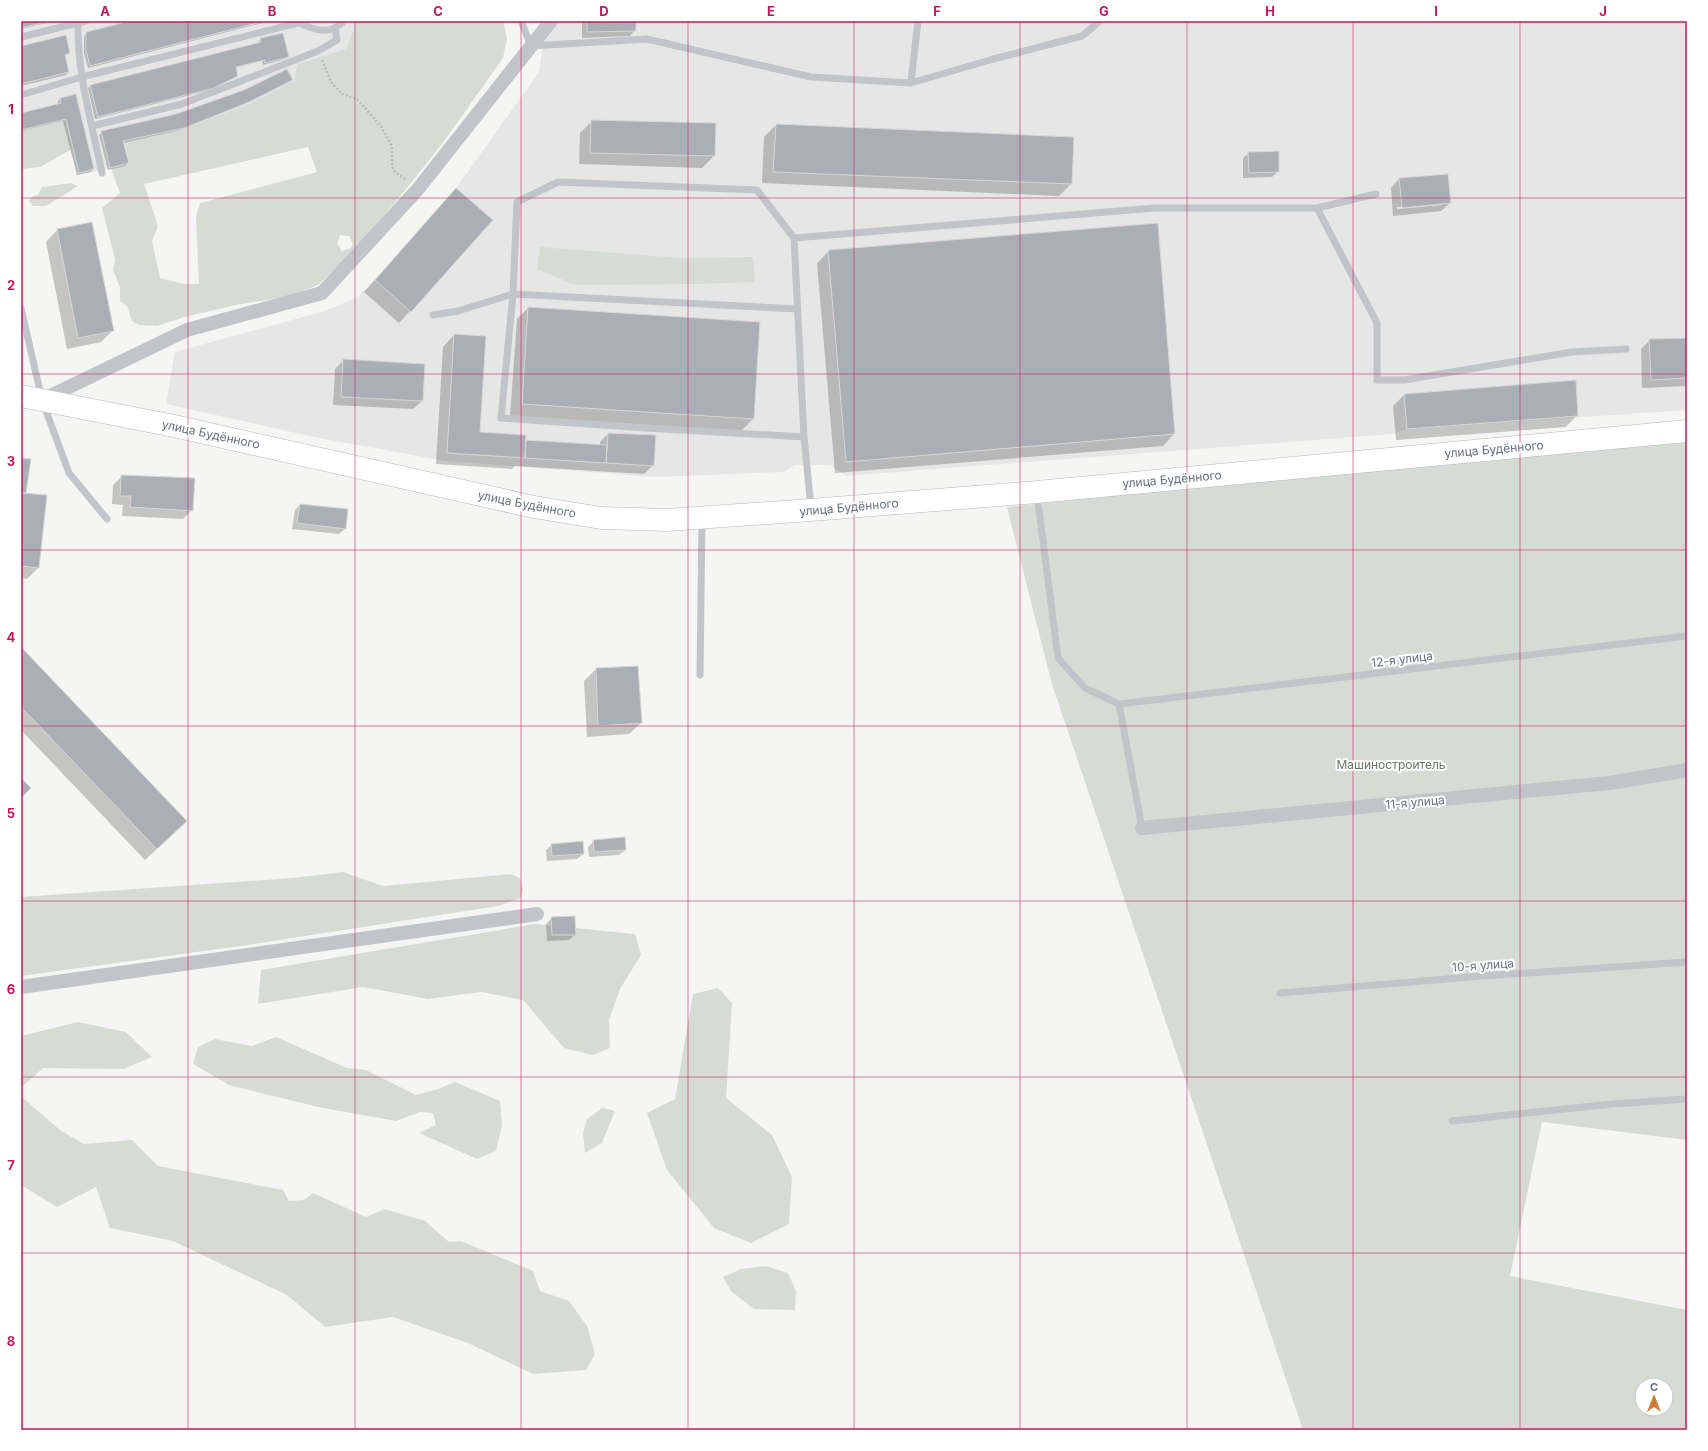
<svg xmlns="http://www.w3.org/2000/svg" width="1708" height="1451" viewBox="0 0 1708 1451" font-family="Inter,sans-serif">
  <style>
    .built { fill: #e6e6e6 }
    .green { fill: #d6dcd4; fill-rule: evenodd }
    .shadow { fill: #0003; fill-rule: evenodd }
    .building { fill: #aaafb6; stroke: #d7d7d5 }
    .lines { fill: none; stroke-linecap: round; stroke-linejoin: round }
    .primary-casing { stroke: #b5b7bb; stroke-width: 23 }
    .path { stroke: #bbbcbf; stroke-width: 2.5; stroke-dasharray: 2 2; stroke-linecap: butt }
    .service { stroke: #c1c4c8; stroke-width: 7 }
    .minor { stroke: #c1c4c8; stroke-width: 14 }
    .primary { stroke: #fff; stroke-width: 22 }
    .grid { fill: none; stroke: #c2185b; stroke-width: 1; stroke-opacity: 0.55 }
    .labels { text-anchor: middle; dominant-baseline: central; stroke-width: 4; stroke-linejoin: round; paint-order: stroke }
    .street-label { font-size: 12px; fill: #677081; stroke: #fff }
    .park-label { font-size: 12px; fill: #667866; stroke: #fff }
    .neatline { fill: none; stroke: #c2185b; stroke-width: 1.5 }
    .grid-label { font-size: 13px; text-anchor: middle; font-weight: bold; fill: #c2185b }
  </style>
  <rect width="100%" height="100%" fill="#f5f6f3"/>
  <path class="built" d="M21 21H447L132 164 77 175 64 123 21 133Z
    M547 21H1687V410L1407 429 1392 434 846 476 830 465H795L784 472 655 477 446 461 314 437 166 404 175 352 325 311 358 297 375 280 456 188 539 72Z"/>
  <path class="green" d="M354 21H503L507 38 503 58 445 140 407 188 351 254 318 285 290 296 236 305 185 317 157 326 139 325 132 321 127 306 120 301V287L113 270 115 259 102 208 120 193 111 169 130 164 125 142 183 129 247 105 294 81 298 64 346 49 354 29ZM308 147 317 172 200 203 196 216 199 284H184L160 278 152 241 158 226 144 184ZM340 235 349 236 353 244 351 248 342 251 337 244Z
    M65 121 72 149 40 167 21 169V131Z
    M71 183 78 186 46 206H33L29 201 33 196 38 195 42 187Z
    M540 247 680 258 753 257 755 282 699 284 575 285 537 269Z
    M1687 435V1140L1542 1122 1510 1276 1687 1310V1430H1303L1051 681 1007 507ZM1642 1385H1666V1409H1642Z
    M343 872 383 886 511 874 520 878 523 889 521 898 498 906 248 945 21 976V897L293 878Z
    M535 924 635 934 641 955 620 989 609 1020 610 1048 593 1055 564 1048 523 1000 481 992 428 999 363 987 258 1004 261 970Z
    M718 988 732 1003 726 1098 772 1135 792 1177 789 1224 751 1243 714 1228 667 1170 647 1113 675 1099 693 994Z
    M78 1022 126 1032 152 1057 123 1069 43 1068 21 1088V1036Z
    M276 1037 347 1068 366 1070 416 1095 438 1089 455 1082 500 1101 502 1125 496 1151 477 1159 419 1133 436 1125 433 1113 420 1112 396 1121 318 1107 229 1085 193 1064 198 1047 215 1039 252 1046Z
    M21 1096 61 1131 84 1144 132 1140 158 1166 283 1190 289 1201 304 1200 313 1193 366 1217 385 1209 425 1221 449 1242 461 1241 533 1271 540 1291 569 1301 587 1326 595 1354 586 1370 533 1374 468 1343 393 1317 325 1327 287 1295 173 1241 110 1228 96 1187 57 1207 21 1185Z
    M602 1108 615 1111 602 1143 585 1153 583 1133 587 1119Z
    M766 1266 788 1273 796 1291 795 1310 754 1309 731 1291 723 1277 741 1269Z"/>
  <path class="shadow" d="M21 21H55L21 29Z
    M134 21H270L88 68 84 53V36L87 33Z
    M306 21H315L307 23Z
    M582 21H635V30L630 36 582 38Z
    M261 39 288 56 285 59 263 65 262 61 235 68 237 76 234 78 210 90 95 119 88 88 90 86 259 44 258 42Z
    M21 47 69 53 64 56 68 72 66 75 21 86Z
    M292 80 245 104 180 130 123 143 128 163 125 166 108 170 99 135 102 132 176 115Z
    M75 95 93 169 91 172 77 175 63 121 21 131V114L58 104V101L60 99Z
    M592 121 715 124 714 156 702 168 579 164 580 133Z
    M776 125 1071 184 1059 196 762 183 764 137Z
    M1249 153 1278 171 1272 177 1243 178V158Z
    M1399 179 1450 203 1441 211 1393 216 1391 188ZM1442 203V205L1397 209V207Z
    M445 201 410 311 399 323 364 292Z
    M57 230 112 331 101 342 67 349 46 242Z
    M829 251 1174 434 1163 446 835 473 817 263Z
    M528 308 759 323 753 419 741 431 510 416 517 319Z
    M454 335 479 433 524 443 526 441 600 445V442L608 434 653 465 644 474 515 466 512 469 436 464 443 347Z
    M1687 339V386L1642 388 1641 349 1650 340Z
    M344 360 422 401 413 409 333 405 335 369Z
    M1405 394 1577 415 1566 427 1396 440 1393 406Z
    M21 459 30 460 25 494 39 567 27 579 21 578Z
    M122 476 192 510 183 519 122 516 123 505 112 504 113 485Z
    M300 505 345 529 339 534 292 529 295 510Z
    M21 648 174 833 145 860 21 730Z
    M596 669 641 723 629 734 587 737 584 681Z
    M594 841 625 850 619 855 589 857 588 847Z
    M552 845 583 854 577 859 547 861 546 850Z
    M552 918 575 935 569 940 547 941 546 924Z"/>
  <path class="building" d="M21 21H50L21 28Z
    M130 21H265L90 66 86 50V32Z
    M587 21H636V31L587 32Z
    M283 33 289 57 265 63V60L236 67 238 76 214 88 98 117 90 85 261 42 260 38Z
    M66 35 70 53 65 55 69 72 21 84V46Z
    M287 69 293 80 249 102 184 128 123 141 129 163 110 168 101 131 176 114 244 90Z
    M76 94 94 169 79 173 66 119 21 130V113L61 103 60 98Z
    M591 120 716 123 715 156 590 153Z
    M776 124 1074 137 1072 184 773 172Z
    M1279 151V172L1249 173 1248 152Z
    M1448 174 1451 203 1402 208 1399 178Z
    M456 188 493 220 411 312 375 280Z
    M92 222 114 331 78 338 57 229Z
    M1158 223 1175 434 846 462 828 250Z
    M528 307 760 322 754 419 522 404Z
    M454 334 486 336 480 432 526 435 525 458 447 453Z
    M1687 338V378L1651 380 1649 339Z
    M343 359 425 364 423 401 341 397Z
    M1576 380 1578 416 1407 429 1404 394Z
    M608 433 656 435 654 466 606 463Z
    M526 440 607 445 606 463 525 458Z
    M21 458 31 459 26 493H21Z
    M121 475 195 478 193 511 130 507 131 496H120Z
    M21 493 47 495 39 568 21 566Z
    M300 504 348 509 346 529 297 523Z
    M21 647 187 821 157 849 21 707Z
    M638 666 642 723 598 726 596 668Z
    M21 778 31 788 21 798Z
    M625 837 626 850 594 852 593 840Z
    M583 841 584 854 552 856 551 844Z
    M575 916 576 935H552L551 917Z"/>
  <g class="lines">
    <g class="primary-casing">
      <path id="primary" d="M21 396 174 426 534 507 601 518 667 520 811 510 1037 492 1687 431"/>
    </g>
    <path class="path" d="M322 60 331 82 342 94 357 99 380 125 392 146V167L395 172 406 180"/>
    <path class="service" d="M521 21 531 46 647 39 811 77 911 83 990 60 1082 36 1100 21
      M78 23C77 74 92 124 102 173
      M21 37 86 21
      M911 83 918 21
      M21 95 82 77 298 23C313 29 328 36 342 23V21
      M92 126 182 104 318 51 337 40 335 29
      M1317 208 1377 323V380H1404L1572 352 1626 349
      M794 238 1155 208H1317L1376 194
      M21 308 42 400 69 473 107 519
      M433 315 458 311 513 294 797 309
      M804 437 646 428 501 418 513 294 517 202 558 182 757 190 794 238 804 437 811 508
      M1037 494 1058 658 1085 688 1119 704 1142 828
      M700 675 702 519
      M1119 704 1687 636
      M1280 993 1483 976 1687 962
      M1452 1121 1612 1104 1687 1099"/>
    <path class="minor" d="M42 400 187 330 322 293 418 189 551 21
      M1142 828 1609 783 1687 770
      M21 987 537 914"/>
    <use href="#primary" class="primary"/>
  </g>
  <path class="grid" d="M188 21V1430M355 21V1430M521 21V1430M688 21V1430M854 21V1430M1020 21V1430M1187 21V1430M1353 21V1430M1520 21V1430M21 198H1687M21 374H1687M21 550H1687M21 726H1687M21 901H1687M21 1077H1687M21 1253H1687"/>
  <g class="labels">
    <g class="street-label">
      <text transform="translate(211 434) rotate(12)">улица Будённого</text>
      <text transform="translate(1494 449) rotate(-5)">улица Будённого</text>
      <text transform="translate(1172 479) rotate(-5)">улица Будённого</text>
      <text transform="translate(527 504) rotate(11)">улица Будённого</text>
      <text transform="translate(849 507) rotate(-5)">улица Будённого</text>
      <text transform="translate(1402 659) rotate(-7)">12-я улица</text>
      <text transform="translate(1415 802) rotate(-5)">11-я улица</text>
      <text transform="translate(1483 965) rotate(-4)">10-я улица</text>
    </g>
    <g class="park-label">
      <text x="1391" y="764">Машиностроитель</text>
    </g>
  </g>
  <rect width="1708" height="1451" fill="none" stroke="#ffffff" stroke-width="44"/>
  <g transform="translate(1654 1397)"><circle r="19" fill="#ffffff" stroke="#c2c6cd"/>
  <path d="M0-3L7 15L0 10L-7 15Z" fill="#d27b36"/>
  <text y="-6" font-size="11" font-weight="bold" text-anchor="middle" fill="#677081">С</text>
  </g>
  <rect x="22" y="22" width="1664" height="1407" class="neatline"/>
  <g class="grid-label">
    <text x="105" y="16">A</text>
    <text x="272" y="16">B</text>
    <text x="438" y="16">C</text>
    <text x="604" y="16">D</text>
    <text x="771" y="16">E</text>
    <text x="937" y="16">F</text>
    <text x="1104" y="16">G</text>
    <text x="1270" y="16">H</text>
    <text x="1436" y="16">I</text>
    <text x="1603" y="16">J</text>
    <text x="11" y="114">1</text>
    <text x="11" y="290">2</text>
    <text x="11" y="466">3</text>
    <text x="11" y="642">4</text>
    <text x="11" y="818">5</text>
    <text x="11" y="994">6</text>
    <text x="11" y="1170">7</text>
    <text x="11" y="1346">8</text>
  </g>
</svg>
